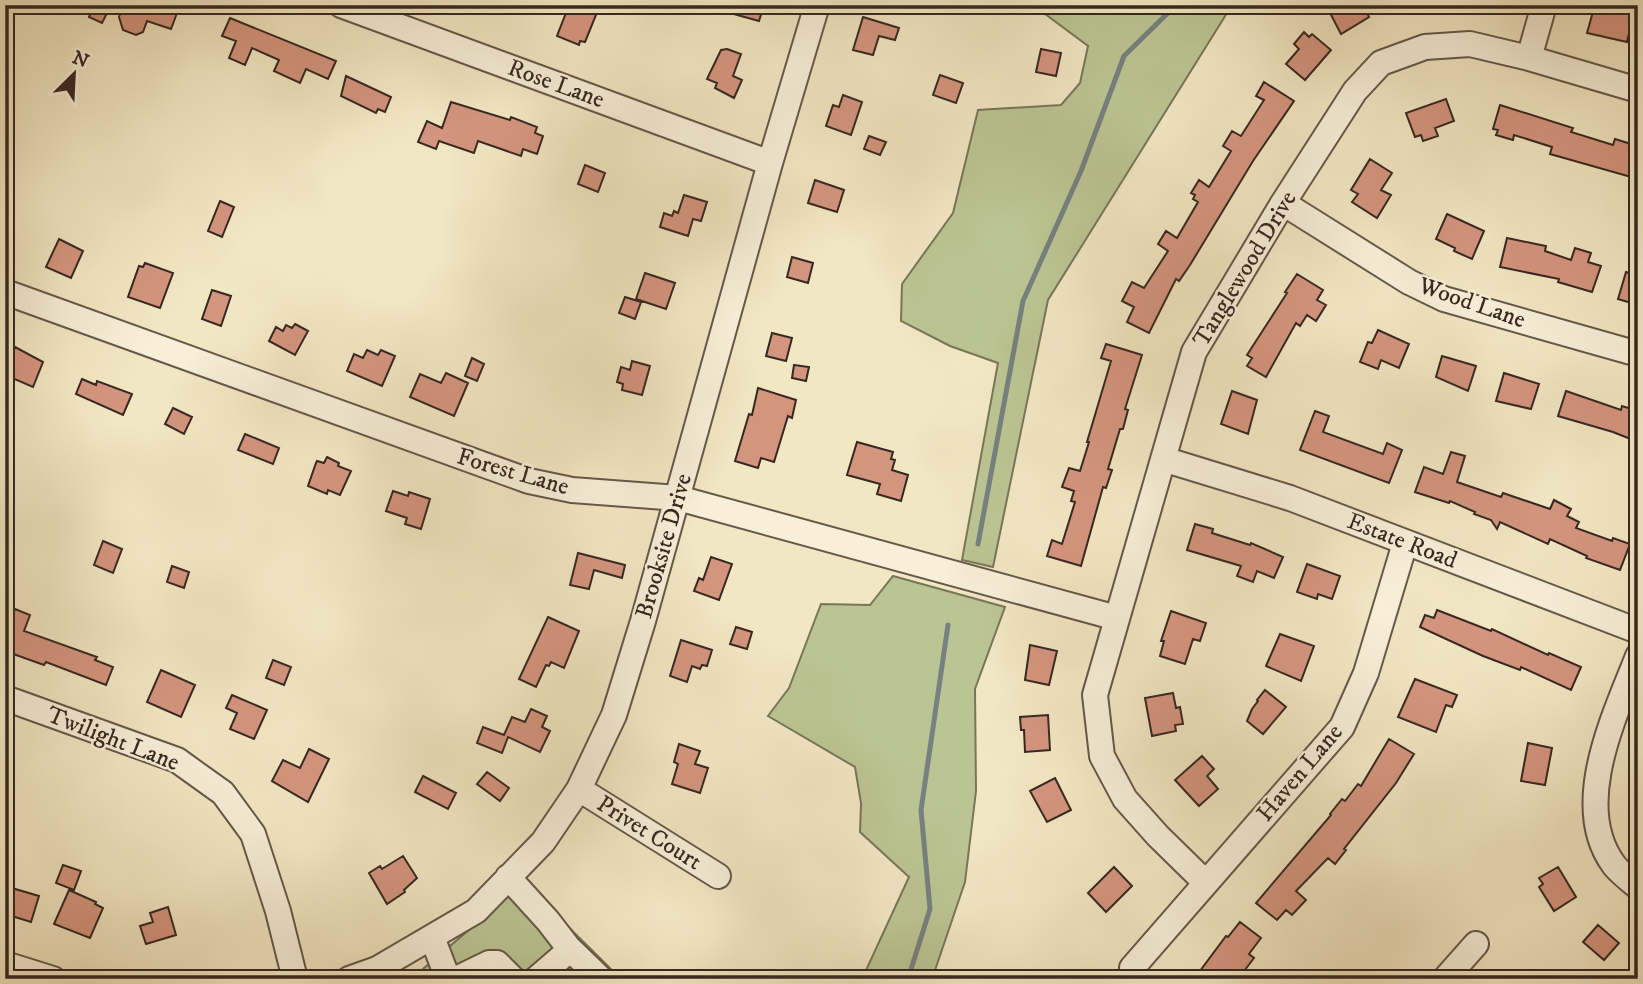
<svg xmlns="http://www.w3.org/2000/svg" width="1643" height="984" viewBox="0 0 1643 984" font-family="'IM FELL DW Pica',serif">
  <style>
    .green { fill: #bbc593; stroke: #78765a; stroke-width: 2 }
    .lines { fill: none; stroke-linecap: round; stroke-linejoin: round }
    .stream { stroke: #77817f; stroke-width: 5 }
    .building { fill: #d4957f; stroke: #362820; stroke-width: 2 }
    .minor-casing { stroke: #655849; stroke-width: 28 }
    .minor { stroke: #f7efd8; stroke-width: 24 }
    .labels { text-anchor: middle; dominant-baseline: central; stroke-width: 5; stroke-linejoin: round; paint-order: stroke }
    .street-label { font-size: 24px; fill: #362820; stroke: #f7efd8 }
  </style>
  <rect width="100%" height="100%" fill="#f2e7c3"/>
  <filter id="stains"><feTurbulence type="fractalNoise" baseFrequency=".00286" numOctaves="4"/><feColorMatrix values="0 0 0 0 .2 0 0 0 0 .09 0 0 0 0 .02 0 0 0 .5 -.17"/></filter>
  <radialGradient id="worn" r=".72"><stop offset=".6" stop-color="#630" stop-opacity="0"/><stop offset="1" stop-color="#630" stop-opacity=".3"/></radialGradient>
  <path class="green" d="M1033 5H1232L1048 300 993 567 962 560 998 363 950 346 901 321 902 284 953 213 978 110 1061 105 1080 83 1088 46Z
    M893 576 1005 607 975 689 976 791 965 882 932 979H862L909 877 860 832 861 803 855 767 768 716 789 688 821 604 870 605Z
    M524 883 621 979H403L417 974Z"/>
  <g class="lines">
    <path class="stream" d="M978 544 1023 301 1081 171 1124 56 1176 5
      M908 979 930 909 921 810 948 625"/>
  </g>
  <path class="building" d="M94 5H111L102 23 89 17Z
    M123 5H180L171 29 147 21 143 32 136 35 123 30 119 17Z
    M569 5H600L585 42 580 41 579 45 557 36Z
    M719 5H764L759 21 719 10Z
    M1342 5H1364L1369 17 1341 34 1329 11Z
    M1616 6 1631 10 1629 19 1632 20 1627 42 1587 33 1594 8 1614 13Z
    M863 17 899 28 895 40 879 36 873 55 853 50Z
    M230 18 336 61 328 79 306 69 300 83 274 71 279 60 252 48 245 65 229 58 236 41 222 36Z
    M1304 32 1309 37 1312 34 1331 50 1305 80 1286 64 1299 49 1294 44Z
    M727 49 741 54 733 76 742 80 734 98 715 88 717 83 707 79 721 50Z
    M1041 49 1061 53 1056 76 1036 72Z
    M940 75 963 83 956 103 933 95Z
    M346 76 391 97 385 112 378 109 376 113 341 96Z
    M1264 82 1294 101 1253 161 1190 265 1179 281 1176 279 1149 333 1127 322 1134 307 1122 301 1132 282 1144 288 1168 251 1158 244 1166 231 1177 238 1198 202 1193 199 1195 195 1191 193 1199 180 1209 187 1231 151 1223 146 1232 131 1241 136 1264 100 1256 96Z
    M843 95 862 102 851 135 826 126 833 105 839 107Z
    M1446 99 1454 121 1435 128 1438 136 1423 141 1421 135 1415 137 1406 113Z
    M451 102 510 120 511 117 537 127 535 133 543 136 537 154 523 149 521 156 478 141 474 153 439 141 436 149 418 142 427 121 442 128Z
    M1500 105 1573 128 1571 132 1613 145 1615 139 1631 144 1629 149 1638 151V179L1550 154 1552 147 1514 135 1513 140 1496 135 1498 130 1493 129Z
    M869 136 886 142 880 155 864 149Z
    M1370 159 1392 173 1381 190 1391 195 1377 218 1352 202 1358 194 1351 190Z
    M585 165 605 173 598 192 578 184Z
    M815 180 844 190 837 212 808 203Z
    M684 195 707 202 701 221 693 219 688 236 660 227 664 213 672 216 674 211 678 213Z
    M220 201 234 207 222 237 208 231Z
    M1447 214 1484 231 1472 259 1454 251 1455 248 1436 239Z
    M1507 238 1546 246 1545 251 1571 260 1575 248 1591 253 1588 262 1601 266 1592 292 1558 282 1559 279 1500 267Z
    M59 239 83 251 71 278 46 267Z
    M792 257 813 263 808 283 787 277Z
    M145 263 173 273 160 308 128 297 139 266 143 267Z
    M1626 272 1638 276V305L1618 299Z
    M645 273 675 283 666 309 636 299Z
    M1297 274 1323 290 1317 300 1326 305 1316 321 1307 315 1300 326 1296 323 1266 377 1247 366 1252 358 1247 355 1287 293 1285 292Z
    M212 290 231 296 221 326 202 319Z
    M625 297 641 302 635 319 619 313Z
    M295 324 308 331 295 355 269 341 276 327 283 331 286 325 292 328Z
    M1378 330 1409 344 1399 368 1381 360 1378 369 1360 362 1368 342 1372 343Z
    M772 333 792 338 786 361 766 356Z
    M1106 344 1142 355 1125 409 1128 410 1123 429H1120L1108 469 1112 470 1106 488 1103 487 1081 566 1047 556 1052 540 1062 544 1075 502 1071 501 1074 491 1062 487 1069 468 1080 471 1089 442H1087L1111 361 1101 358Z
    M15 347 43 362 33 387 5 375Z
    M367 350 378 355 381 350 395 356 382 386 347 371 354 354 363 358Z
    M1442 356 1476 366 1468 391 1436 377Z
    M472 358 484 364 477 381 465 376Z
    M632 361 650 366 642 395 622 390 623 384 617 382 621 367 630 370Z
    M794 365 809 367 806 381 792 378Z
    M446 373 468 383 454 416 410 397 420 374 441 383Z
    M1504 373 1539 384 1531 409 1496 401Z
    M82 379 96 385 97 381 132 394 123 415 76 394Z
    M758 388 796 400 792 418 788 416 774 462 761 458 758 468 735 461 749 414 752 415Z
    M1232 391 1257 400 1248 434 1221 424Z
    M1566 391 1621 410 1622 406 1638 411V442L1613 432 1558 416Z
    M173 408 192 417 184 434 165 424Z
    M1315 411 1329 416 1323 432 1383 454 1387 443 1402 450 1389 483 1300 450Z
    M245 434 279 448 273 464 238 450Z
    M857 442 893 452 891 459 895 460 892 470 908 475 901 501 877 494 880 484 847 475Z
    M1451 452 1465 456 1457 482 1501 497 1503 493 1550 509 1554 500 1571 509 1567 516 1579 522 1576 528 1612 541 1613 538 1630 544 1620 570 1586 558 1587 556 1550 539 1548 544 1500 522 1497 529 1491 520 1474 514 1475 512 1450 501 1449 503 1415 492 1424 467 1443 474Z
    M327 457 339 463 338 466 351 471 340 495 328 490 327 494 308 486 316 463 317 461 324 463Z
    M393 491 408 496 409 492 430 499 421 529 405 524 407 518 386 511Z
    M1195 524 1213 529 1212 533 1250 545 1251 543 1283 557 1274 578 1257 571 1253 582 1237 576 1241 566 1187 550Z
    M103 541 122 549 113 573 94 565Z
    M578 553 625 565 622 578 594 570 589 589 570 585Z
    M711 557 732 564 719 600 694 591 699 578 703 580Z
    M1307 564 1340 576 1332 599 1318 594 1317 599 1297 592Z
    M172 566 189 572 184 588 167 582Z
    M15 609 30 615 24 631 97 657 95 660 113 667 106 685 46 662 44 665 5 651V637Z
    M1437 610 1491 631 1492 629 1548 655 1549 653 1581 667 1571 690 1521 667 1520 670 1483 656 1420 627 1425 615 1434 618Z
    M1171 611 1206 623 1200 641 1193 639 1185 664 1160 656 1164 641H1161Z
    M548 617 579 631 564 668 551 662 549 666 546 665 536 687 519 679Z
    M736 627 752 632 747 649 730 644Z
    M1280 634 1314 646 1301 681 1266 666Z
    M681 640 712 650 707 666 702 665 700 669 692 666 687 682 670 676Z
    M1030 645 1057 651 1049 685 1025 680Z
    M273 660 291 667 284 685 266 678Z
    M161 670 195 685 181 717 147 702Z
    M1415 679 1457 695 1452 707 1446 705 1436 732 1398 717Z
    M1265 690 1286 707 1263 734 1247 721 1252 709 1258 701 1257 700Z
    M1173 693 1176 708 1180 707 1183 724 1175 725 1176 731 1152 736 1145 698Z
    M232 695 267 710 254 739 230 729 237 713 226 708Z
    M531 709 547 716 542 727 550 731 540 752 508 737 502 753 477 743 483 727 504 735 512 717 525 722Z
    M1048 715 1050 750 1025 752 1024 730H1021L1020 717Z
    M1389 739 1414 754 1396 783 1344 849 1346 850 1335 864 1328 858 1296 891 1306 900 1292 915 1286 910 1277 920 1256 903 1331 815 1330 814 1342 799 1345 801 1358 784 1361 786Z
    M1528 743 1552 748 1545 785 1521 781Z
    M679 744 700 751 695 764 708 768 700 793 672 784 678 764 674 762Z
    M309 749 329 759 308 802 272 781 283 760 300 768Z
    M1202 756 1214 769 1207 776 1218 789 1199 806 1175 780Z
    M487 772 509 788 500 801 477 784Z
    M423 776 456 793 448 809 415 792Z
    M1055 778 1071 810 1047 822 1030 791Z
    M403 856 417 878 404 890 405 892 387 904 369 873 380 866 382 869Z
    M63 865 81 871 74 890 56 883Z
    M1114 867 1132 886 1106 912 1088 893Z
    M1558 867 1576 897 1554 911 1539 887 1543 884 1539 878Z
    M5 886 39 896 31 922 5 914Z
    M69 890 96 902 95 904 103 908 90 938 54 924Z
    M168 907 176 935 146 944 140 926 153 922 150 913Z
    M1240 922 1261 938 1249 954 1254 958 1238 979H1194L1226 936 1228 937Z
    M1598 925 1619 943 1604 960 1583 942Z"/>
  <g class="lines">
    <g class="minor-casing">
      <path id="minor" d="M341 5 770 163
        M1529 58 1544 5
        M1283 203 1409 282 1444 299 1638 354
        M5 292 529 481 572 490 678 498 1117 618
        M1163 459 1290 498 1638 631
        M1638 656C1615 715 1570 806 1614 865 1620 873 1630 880 1638 887
        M5 698 177 760 223 793 253 834 278 911 295 979
        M579 789 718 876
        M508 877 548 921 568 947 601 979
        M1206 883 1158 836 1125 799 1102 756 1095 695 1194 352 1283 203 1355 91 1381 63 1425 47 1470 44 1529 58 1638 90
        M432 937 448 979
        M5 964 53 979
        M1132 968 1342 727 1366 673 1405 543
        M349 979 377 969 476 911 543 842 579 789 614 715 643 621 770 163 817 5
        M456 979 489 963H497L513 979
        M536 979 565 954 568 947
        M1445 979 1476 944"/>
    </g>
    <use href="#minor" class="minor"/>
  </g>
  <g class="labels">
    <g class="street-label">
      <text transform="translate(556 84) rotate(20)">Rose Lane</text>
      <text transform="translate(1245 269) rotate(-59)">Tanglewood Drive</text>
      <text transform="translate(1472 303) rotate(19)">Wood Lane</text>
      <text transform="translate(513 472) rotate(16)">Forest Lane</text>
      <text transform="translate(1402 541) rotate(21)">Estate Road</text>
      <text transform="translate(664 546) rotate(-74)">Brooksite Drive</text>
      <text transform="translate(113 739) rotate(21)">Twilight Lane</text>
      <text transform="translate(1300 773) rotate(-50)">Haven Lane</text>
      <text transform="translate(649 833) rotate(32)">Privet Court</text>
    </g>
  </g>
  <rect width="1643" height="984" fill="none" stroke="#f2e7c3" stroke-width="28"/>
  <rect x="7" y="7" width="1629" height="970" fill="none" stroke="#362820" stroke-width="3.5"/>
  <rect x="14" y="14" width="1615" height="956" fill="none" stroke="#362820" stroke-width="2"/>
  <g transform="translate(74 74) rotate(24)" stroke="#f7efd8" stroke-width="5" paint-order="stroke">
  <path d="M0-5L12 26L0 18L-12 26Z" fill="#362820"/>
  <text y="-10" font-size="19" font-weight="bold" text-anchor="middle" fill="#362820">N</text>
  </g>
  <rect width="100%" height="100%" filter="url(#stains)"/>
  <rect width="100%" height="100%" fill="url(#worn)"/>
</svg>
